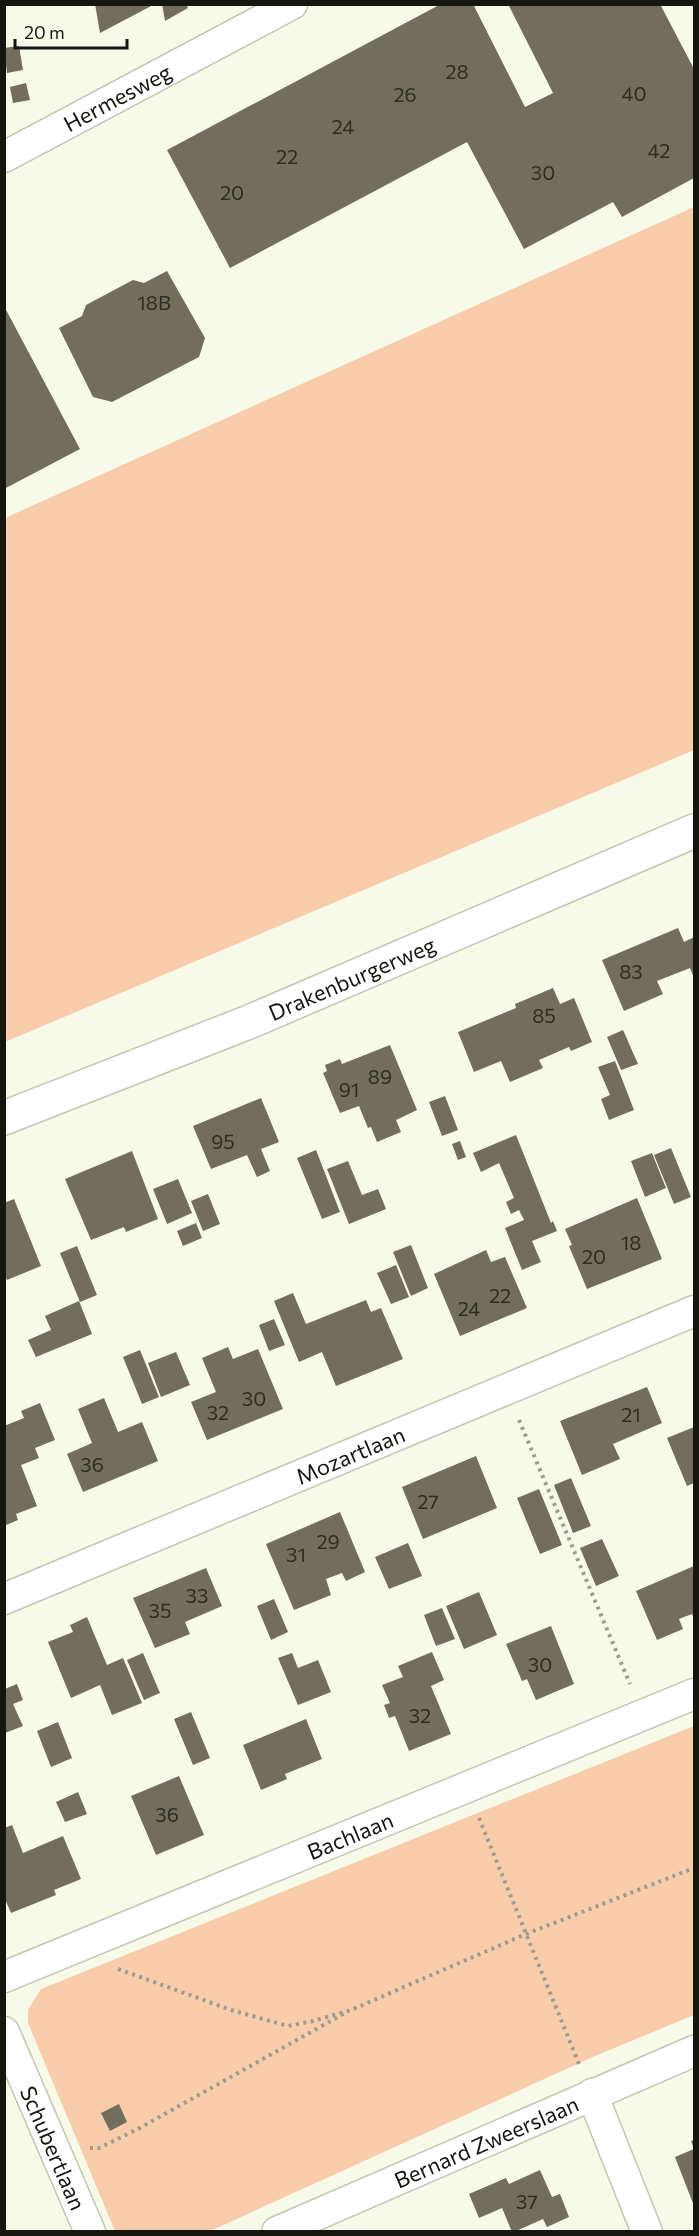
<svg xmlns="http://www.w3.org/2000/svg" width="699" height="2236" viewBox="0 0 699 2236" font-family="Commissioner,sans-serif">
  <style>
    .green { fill: #f9cdac }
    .building { fill: #736d5e }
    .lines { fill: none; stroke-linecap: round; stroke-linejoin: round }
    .minor-casing { stroke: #c2c5b4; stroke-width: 33 }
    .secondary-casing { stroke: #c2c5b4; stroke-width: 36 }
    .path { stroke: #9b9d90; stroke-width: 4; stroke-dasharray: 3 4.5; stroke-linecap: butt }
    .minor { stroke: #fff; stroke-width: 30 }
    .secondary { stroke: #fff; stroke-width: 33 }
    .labels { text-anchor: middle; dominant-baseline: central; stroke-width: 4.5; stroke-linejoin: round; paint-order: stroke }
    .number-label { font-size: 20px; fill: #2c2c24 }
    .street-label { font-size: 22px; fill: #151610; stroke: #f7fae8 }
  </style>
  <rect width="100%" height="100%" fill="#f7fae8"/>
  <path class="green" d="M694 207V750L5 1042V518Z
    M694 1726V2015L595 2056 208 2232 115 2231 28 2023V2010L41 1989Z"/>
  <path class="building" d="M95 4H155L100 33Z
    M162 4H186L188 8 165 21Z
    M441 4H473L525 107 553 93 508 4H660L694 69V178L622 217 613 202 524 249 467 142 230 268 167 150Z
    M19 46 23 70 7 73 4 48Z
    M26 83 30 100 13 103 10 87Z
    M167 271 205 338 199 357 112 402 93 397 59 328 82 316 86 305 133 280 144 283Z
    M4 306 80 449 4 489Z
    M678 928 684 942 694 937V978L690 968 657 981 663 994 624 1011 602 960Z
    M553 988 560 1004 574 998 592 1042 571 1051 569 1047 539 1060 543 1068 510 1082 501 1061 474 1072 458 1032 516 1008 515 1004Z
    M623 1030 638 1064 621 1070 607 1037Z
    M390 1045 417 1110 396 1120 401 1132 377 1142 371 1127 368 1128 359 1106 340 1113 323 1073 327 1071 325 1065 340 1059 342 1064Z
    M615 1061 634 1110 609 1120 601 1099 610 1095 598 1067Z
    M445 1096 458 1130 442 1136 429 1102Z
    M261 1098 279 1142 261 1149 270 1171 257 1177 247 1155 211 1169 193 1126Z
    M516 1135 551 1223 553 1221 557 1231 532 1241 541 1262 522 1270 505 1228 524 1220 519 1210 511 1214 506 1202 514 1198 499 1163 481 1172 473 1153Z
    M460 1141 466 1157 458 1160 452 1144Z
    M671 1148 691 1197 674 1204 654 1155Z
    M316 1150 340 1212 322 1219 297 1158Z
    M132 1151 158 1219 126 1232 124 1227 91 1240 65 1179Z
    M652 1153 666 1188 645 1197 631 1161Z
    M348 1161 362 1195 378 1189 386 1209 349 1224 327 1169Z
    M178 1179 192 1213 167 1224 153 1189Z
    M208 1194 220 1224 203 1231 191 1201Z
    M637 1198 662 1259 587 1289 569 1246 572 1245 565 1229Z
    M14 1199 41 1266 7 1280 4 1274V1203Z
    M196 1223 202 1238 183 1246 177 1231Z
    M411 1245 428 1288 411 1296 393 1252Z
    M77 1246 97 1295 80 1302 60 1253Z
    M486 1250 491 1262 505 1257 527 1308 460 1336 434 1274Z
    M396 1265 409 1297 391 1304 377 1273Z
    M293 1293 306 1324 366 1300 371 1312 381 1308 403 1359 336 1386 322 1352 299 1362 274 1301Z
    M79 1301 92 1334 36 1357 28 1340 51 1330 45 1316Z
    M274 1319 285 1345 269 1351 259 1325Z
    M228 1347 233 1359 258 1349 283 1409 207 1440 191 1402 216 1392 202 1358Z
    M140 1350 159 1397 142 1404 123 1357Z
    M176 1352 190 1385 161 1397 148 1363Z
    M647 1387 662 1423 613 1444 620 1459 582 1475 560 1421Z
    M104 1398 118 1432 142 1422 158 1461 83 1492 67 1454 92 1443 78 1409Z
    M40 1403 55 1440 35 1448 39 1458 21 1465 37 1506 16 1514 18 1520 4 1526V1426L24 1418 21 1411Z
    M694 1427V1483L687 1486 667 1438Z
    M476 1456 497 1508 423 1539 402 1487Z
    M571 1478 591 1526 573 1533 554 1485Z
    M539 1489 562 1545 540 1554 517 1498Z
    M340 1512 365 1572 346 1581 342 1573 326 1579 331 1595 294 1610 266 1544Z
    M602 1539 619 1576 596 1586 580 1548Z
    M408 1543 422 1576 389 1589 375 1557Z
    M694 1566V1619L692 1614 679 1619 683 1629 657 1640 636 1591Z
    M206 1568 222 1606 185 1622 190 1634 155 1648 133 1598Z
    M479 1592 497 1635 464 1649 446 1606Z
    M274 1599 288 1632 271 1640 257 1606Z
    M442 1608 455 1639 436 1646 424 1615Z
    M87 1617 107 1665 123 1658 142 1703 112 1715 100 1685 71 1698 48 1642 73 1632 70 1625Z
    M551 1626 574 1684 536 1700 527 1679 522 1681 506 1644Z
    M432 1652 444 1680 431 1686 451 1734 409 1751 395 1716 389 1718 384 1705 390 1703 382 1685 403 1677 398 1666Z
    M143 1653 160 1693 144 1700 127 1660Z
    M292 1653 298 1668 318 1660 331 1692 298 1705 278 1658Z
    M17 1684 23 1700 13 1704 23 1726 5 1733V1689Z
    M191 1712 210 1758 193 1765 174 1719Z
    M306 1719 322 1759 285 1774 287 1779 261 1790 243 1745Z
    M58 1722 72 1758 51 1767 37 1731Z
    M179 1776 204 1835 156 1855 131 1796Z
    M78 1792 87 1814 65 1822 56 1802Z
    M12 1825 23 1853 63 1836 81 1879 54 1890 56 1895 11 1913 4 1897V1828Z
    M119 2104 127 2122 110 2131 101 2113Z
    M694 2140V2206L675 2157 694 2149 691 2141Z
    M540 2170 552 2197 560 2194 569 2217 547 2227 543 2219 514 2232H512L502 2208 479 2218 469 2194 506 2178 509 2184Z"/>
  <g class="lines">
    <g class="minor-casing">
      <g id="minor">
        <path id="s1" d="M4 157 292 4"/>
        <path id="s2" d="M4 1599 694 1311"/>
        <path id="s3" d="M4 1977 694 1694"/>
        <path id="s4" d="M4 2032 90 2232"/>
        <path d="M592 2094 647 2232"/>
        <path id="s5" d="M277 2232 694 2051"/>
      </g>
    </g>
    <g class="secondary-casing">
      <g id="secondary">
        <path id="s6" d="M4 1118 249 1022 694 831"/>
      </g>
    </g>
    <path class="path" d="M519 1420 630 1684
      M479 1818 579 2064
      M118 1969 231 2010 288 2026 313 2021 351 2010 526 1934 694 1868
      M90 2148H99L138 2129 345 2013"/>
    <use href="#minor" class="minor"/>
    <use href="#secondary" class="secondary"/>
  </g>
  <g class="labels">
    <g class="number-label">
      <text x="457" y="71">28</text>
      <text x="634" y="93">40</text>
      <text x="405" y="94">26</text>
      <text x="343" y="126">24</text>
      <text x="659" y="150">42</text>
      <text x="287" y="156">22</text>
      <text x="543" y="172">30</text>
      <text x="232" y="192">20</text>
      <text x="154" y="302">18B</text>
      <text x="631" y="971">83</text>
      <text x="544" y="1015">85</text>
      <text x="380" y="1076">89</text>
      <text x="349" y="1089">91</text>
      <text x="223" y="1141">95</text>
      <text x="631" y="1242">18</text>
      <text x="594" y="1256">20</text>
      <text x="500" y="1295">22</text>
      <text x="469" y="1308">24</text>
      <text x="254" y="1398">30</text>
      <text x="218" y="1412">32</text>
      <text x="631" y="1414">21</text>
      <text x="92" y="1464">36</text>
      <text x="428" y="1501">27</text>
      <text x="328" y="1541">29</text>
      <text x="296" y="1554">31</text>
      <text x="197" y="1595">33</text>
      <text x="160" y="1610">35</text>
      <text x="540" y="1664">30</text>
      <text x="420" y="1715">32</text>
      <text x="167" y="1814">36</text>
      <text x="527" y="2201">37</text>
    </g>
    <g class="street-label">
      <text stroke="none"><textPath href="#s1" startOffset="128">Hermesweg</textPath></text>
      <text stroke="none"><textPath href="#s6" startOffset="375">Drakenburgerweg</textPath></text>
      <text stroke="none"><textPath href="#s2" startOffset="375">Mozartlaan</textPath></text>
      <text stroke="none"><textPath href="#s3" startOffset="374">Bachlaan</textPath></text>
      <text stroke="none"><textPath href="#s5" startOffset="228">Bernard Zweerslaan</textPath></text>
      <text stroke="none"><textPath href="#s4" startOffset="126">Schubertlaan</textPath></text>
    </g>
  </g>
  <rect width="699" height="2236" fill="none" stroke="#151610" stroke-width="12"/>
  <path d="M15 39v9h112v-9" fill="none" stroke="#151610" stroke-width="3"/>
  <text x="24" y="39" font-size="18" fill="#151610" stroke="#f7fae8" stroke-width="4.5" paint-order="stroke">20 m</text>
</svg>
